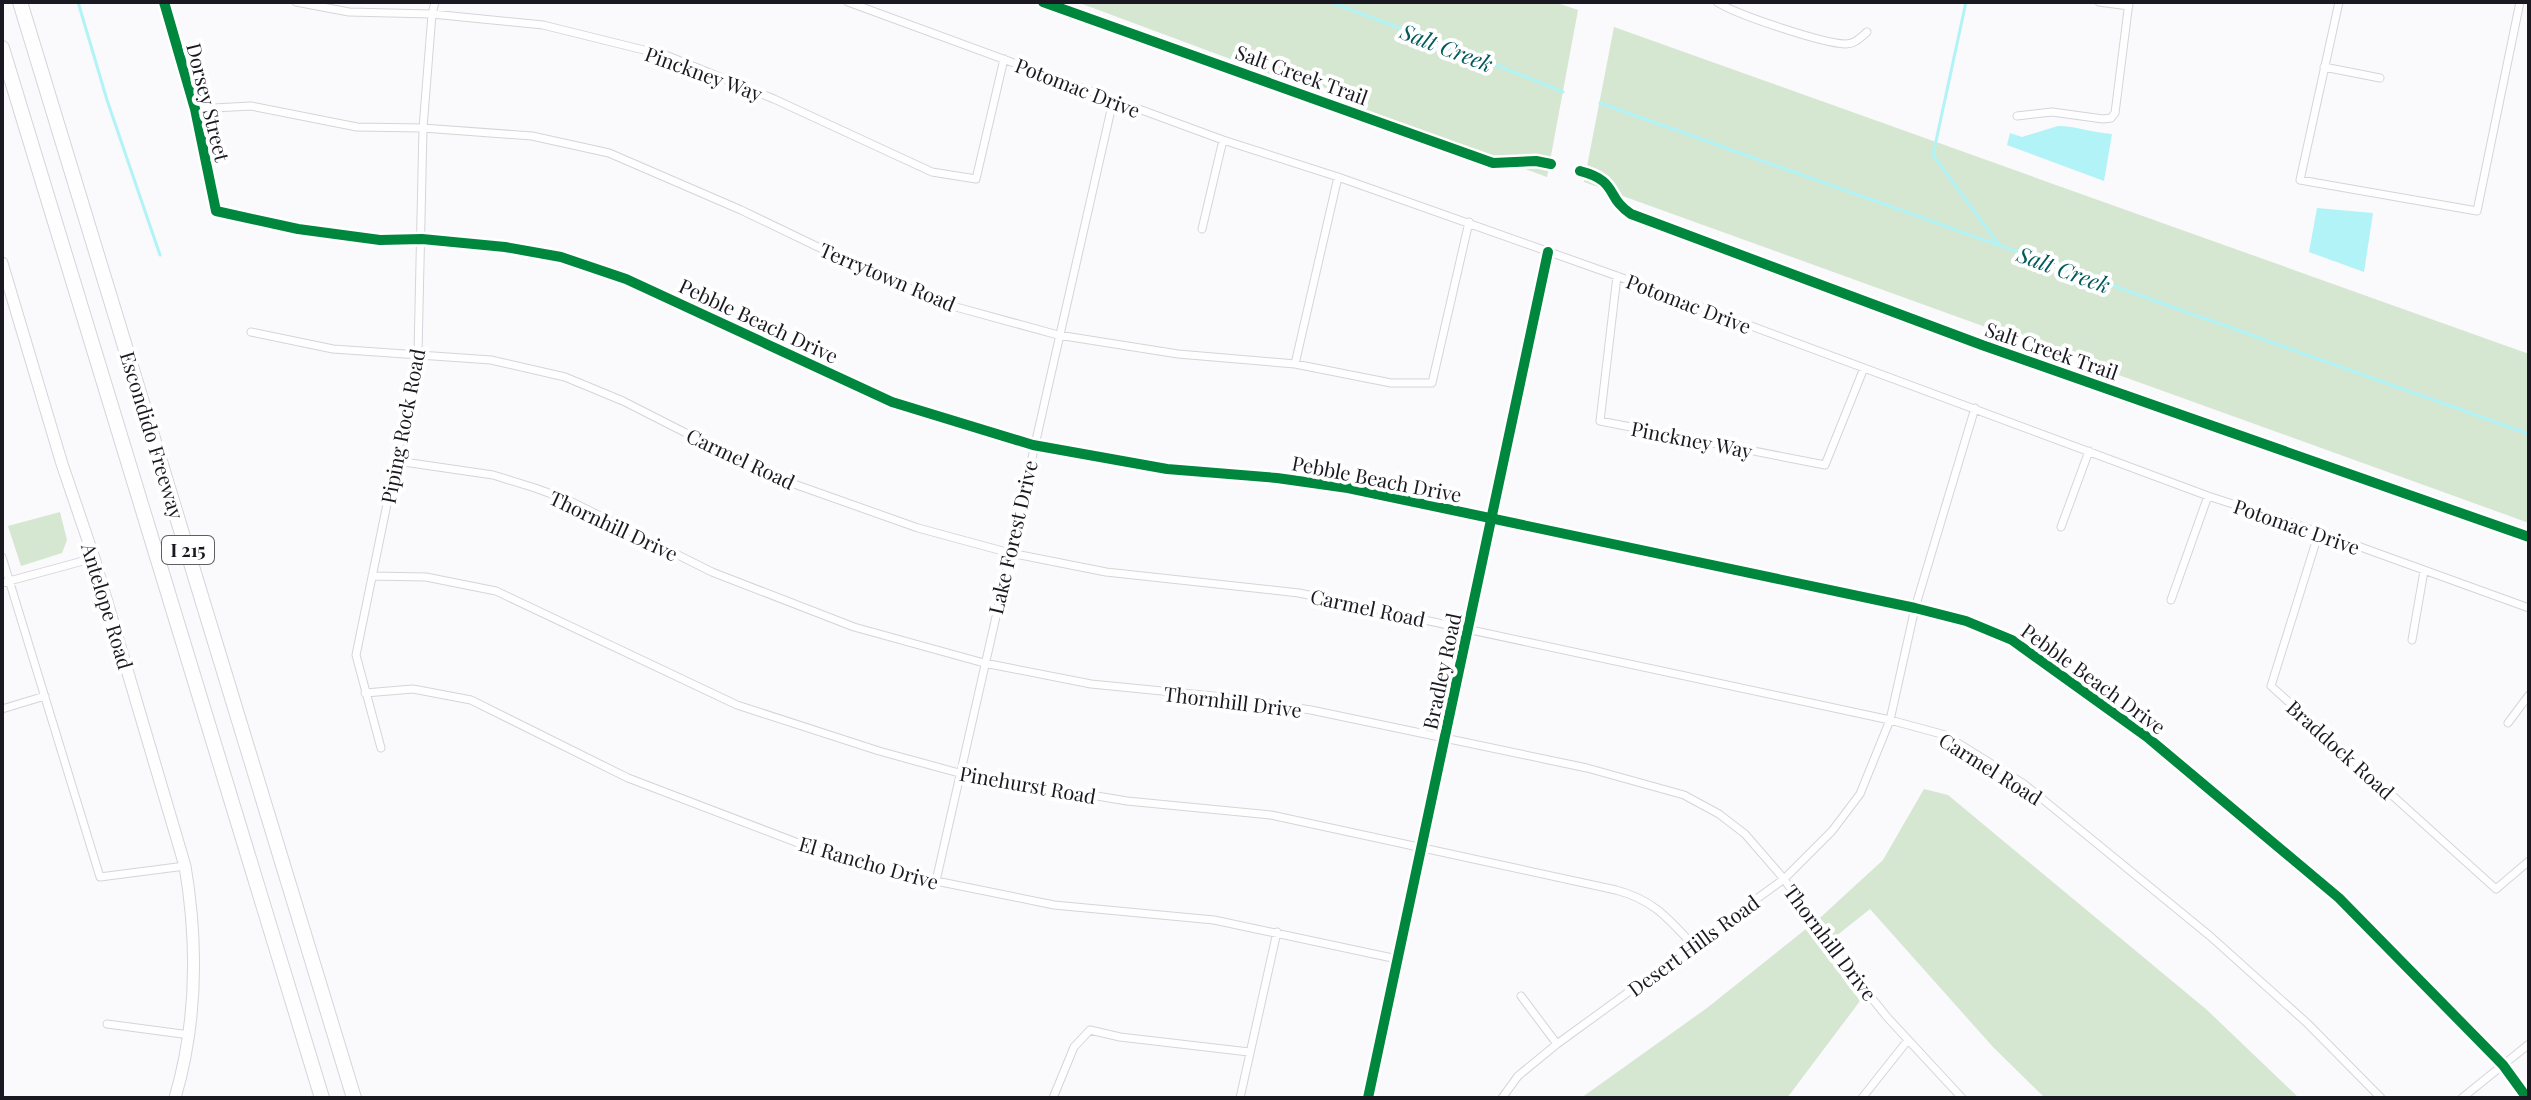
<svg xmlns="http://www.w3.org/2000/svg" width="2531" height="1100" viewBox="0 0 2531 1100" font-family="'Playfair Display',serif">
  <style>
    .green { fill: #d5e6d1 }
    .water { fill: #b1f3f6 }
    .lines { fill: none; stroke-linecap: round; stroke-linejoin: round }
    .stream { stroke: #b1f3f6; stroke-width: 3 }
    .street-casing { stroke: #d6d4db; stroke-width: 9 }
    .secondary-casing { stroke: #d6d4db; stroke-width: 13 }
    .highway-casing { stroke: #d6d4db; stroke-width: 16 }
    .street { stroke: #fefeff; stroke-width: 7 }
    .secondary { stroke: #fefeff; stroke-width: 11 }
    .highway { stroke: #fefeff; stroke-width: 14 }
    .cycleway-casing { stroke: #fff; stroke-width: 15 }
    .cycleway { stroke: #00873e; stroke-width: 10 }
    .labels { text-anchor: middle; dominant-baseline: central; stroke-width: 8; stroke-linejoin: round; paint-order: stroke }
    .shield { fill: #fff; stroke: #5f5e64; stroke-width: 2 }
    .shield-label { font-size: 18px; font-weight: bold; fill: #1a1921 }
    .street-label { font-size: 20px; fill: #1a1921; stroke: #fff }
    .water-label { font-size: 22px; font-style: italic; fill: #015a5c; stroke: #fff }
  </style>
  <rect width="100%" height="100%" fill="#faf9fc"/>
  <path class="green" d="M1077 2H1554L1578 10 1547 177Z
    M1614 27 2529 354V523L1584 182Z
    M60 512 67 540 62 553 21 566 8 526Z
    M1924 789 1948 795 2207 1010 2299 1098H2045L1993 1047 1870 909 1821 948 1860 1001 1787 1098H1581L1707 1008 1821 917 1883 860Z"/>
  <path class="water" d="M2058 126C2076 126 2093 133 2112 134L2104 181 2007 145 2010 133 2022 137Z
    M2317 208 2373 213 2364 272 2309 252Z"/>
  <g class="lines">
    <path class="stream" d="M78 2 107 100 160 255
      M1330 2C1408 31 1486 60 1563 92
      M1966 2 1933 155 1999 245
      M1600 103 2529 434"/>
    <g class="street-casing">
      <path id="street" d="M164 2 195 109 216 211 298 229 380 240 422 239 505 247 561 257 626 279 892 402 1033 445 1167 469 1277 478 1348 488 1915 608 1966 621 2012 640 2147 737 2339 898 2503 1065 2527 1098
        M296 2 349 12 432 14 543 25 668 56 774 99 932 172 976 179 1004 59
        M848 2 1223 140 1338 177 1617 276 2208 496 2319 532 2529 608
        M1717 2C1737 15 1822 43 1845 44 1855 44 1860 38 1867 32
        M2099 2 2129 6
        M2339 2 2300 180 2477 211 2520 2
        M2324 67 2380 78
        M195 109 251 106 357 127 423 128 532 136 609 153 741 210 872 273 956 307 1058 335 1178 354 1295 364 1391 383H1432L1469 222
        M2017 116 2052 112 2103 119 2111 118 2115 113 2129 2
        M1202 229 1223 140
        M1617 276 1600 421 1825 465 1864 368
        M251 332 333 349 491 360 565 377 623 401 745 463 794 484 918 528 1010 553 1106 572 1299 593 1890 720 1945 735 2024 784 2210 936 2307 1023 2381 1098
        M1295 364 1338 177
        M397 461 493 475 535 488 568 500 712 572 854 627 984 663 1091 684 1223 697 1311 710 1587 768 1684 795 1719 814 1745 834 1784 879 1829 945 1887 1017 1962 1098
        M2061 527 2089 451
        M2319 532 2271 686 2496 889 2529 861
        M2 557 100 877 185 866
        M372 576 426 577 496 591 737 705 879 751 959 773 1127 801 1271 815 1616 890C1653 900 1667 917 1692 944
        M2 583 94 558
        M2171 600 2208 496
        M2412 640 2424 571
        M365 693 413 689 471 700 628 778 827 854 936 881 1054 905 1214 920 1397 959
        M2 709 45 696
        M2508 723 2529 695
        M381 748 356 655 418 353 423 128 432 14 435 2
        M936 881 1113 101
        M1521 996 1557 1044
        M107 1024 190 1035
        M1053 1098 1074 1047 1090 1030 1120 1037 1249 1052
        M1240 1098 1277 932
        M1502 1098 1518 1076 1557 1044 1784 879 1832 831 1860 794 1890 720 1915 608 1975 408
        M1862 1098 1908 1040
        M2462 1098 2529 1044"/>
    </g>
    <g class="secondary-casing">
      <path id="secondary" d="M2 263 62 464 94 558 185 866C198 943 197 1023 175 1098
        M1368 1098 1548 252"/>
    </g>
    <g class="highway-casing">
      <path id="highway" d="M20 2 354 1098
        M2 48 322 1098"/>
    </g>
    <use href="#street" class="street"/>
    <use href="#secondary" class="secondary"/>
    <use href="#highway" class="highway"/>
    <g class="cycleway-casing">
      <path id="cycleway" d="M164 2 195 109 216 211 298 229 380 240 422 239 505 247 561 257 626 279 892 402 1033 445 1167 469 1277 478 1348 488 1915 608 1966 621 2012 640 2147 737 2339 898 2503 1065 2527 1098
        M1043 2 1493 163 1536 161 1551 164
        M1580 171C1619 181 1605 197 1631 214L1982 345 2529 537
        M1368 1098 1548 252"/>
    </g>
    <use href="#cycleway" class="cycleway"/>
  </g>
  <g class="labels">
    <rect class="shield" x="162" y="536" width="52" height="28" rx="6"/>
    <g class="shield-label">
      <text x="188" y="550">I 215</text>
    </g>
    <g class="street-label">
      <text transform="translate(704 73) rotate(20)">Pinckney Way</text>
      <text transform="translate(1302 74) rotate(20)">Salt Creek Trail</text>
      <text transform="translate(1078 87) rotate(21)">Potomac Drive</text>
      <text transform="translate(209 102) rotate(76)">Dorsey Street</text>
      <text transform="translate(888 276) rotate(23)">Terrytown Road</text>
      <text transform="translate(1689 303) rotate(21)">Potomac Drive</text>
      <text transform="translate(759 320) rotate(25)">Pebble Beach Drive</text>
      <text transform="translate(2052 350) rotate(19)">Salt Creek Trail</text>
      <text transform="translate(402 426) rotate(-79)">Piping Rock Road</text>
      <text transform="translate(153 435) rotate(73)">Escondido Freeway</text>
      <text transform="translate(1692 439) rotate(11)">Pinckney Way</text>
      <text transform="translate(741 458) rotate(25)">Carmel Road</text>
      <text transform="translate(1377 478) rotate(11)">Pebble Beach Drive</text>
      <text transform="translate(614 525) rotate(25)">Thornhill Drive</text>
      <text transform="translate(2297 526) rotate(19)">Potomac Drive</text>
      <text transform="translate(1012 537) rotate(-77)">Lake Forest Drive</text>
      <text transform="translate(108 606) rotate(73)">Antelope Road</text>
      <text transform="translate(1368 607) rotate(12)">Carmel Road</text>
      <text transform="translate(1441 671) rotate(-78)">Bradley Road</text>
      <text transform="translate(2094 678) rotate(36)">Pebble Beach Drive</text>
      <text transform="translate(1233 701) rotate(7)">Thornhill Drive</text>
      <text transform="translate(2341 749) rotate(42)">Braddock Road</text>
      <text transform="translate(1991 768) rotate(32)">Carmel Road</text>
      <text transform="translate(1028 784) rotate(10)">Pinehurst Road</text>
      <text transform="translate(869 862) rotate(16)">El Rancho Drive</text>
      <text transform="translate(1831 942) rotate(53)">Thornhill Drive</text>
      <text transform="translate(1693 945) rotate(-36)">Desert Hills Road</text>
    </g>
    <g class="water-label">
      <text transform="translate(1447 47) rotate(21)">Salt Creek</text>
      <text transform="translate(2064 269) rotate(20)">Salt Creek</text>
    </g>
  </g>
  <rect width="2531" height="1100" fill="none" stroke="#1a1921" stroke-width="8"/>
</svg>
